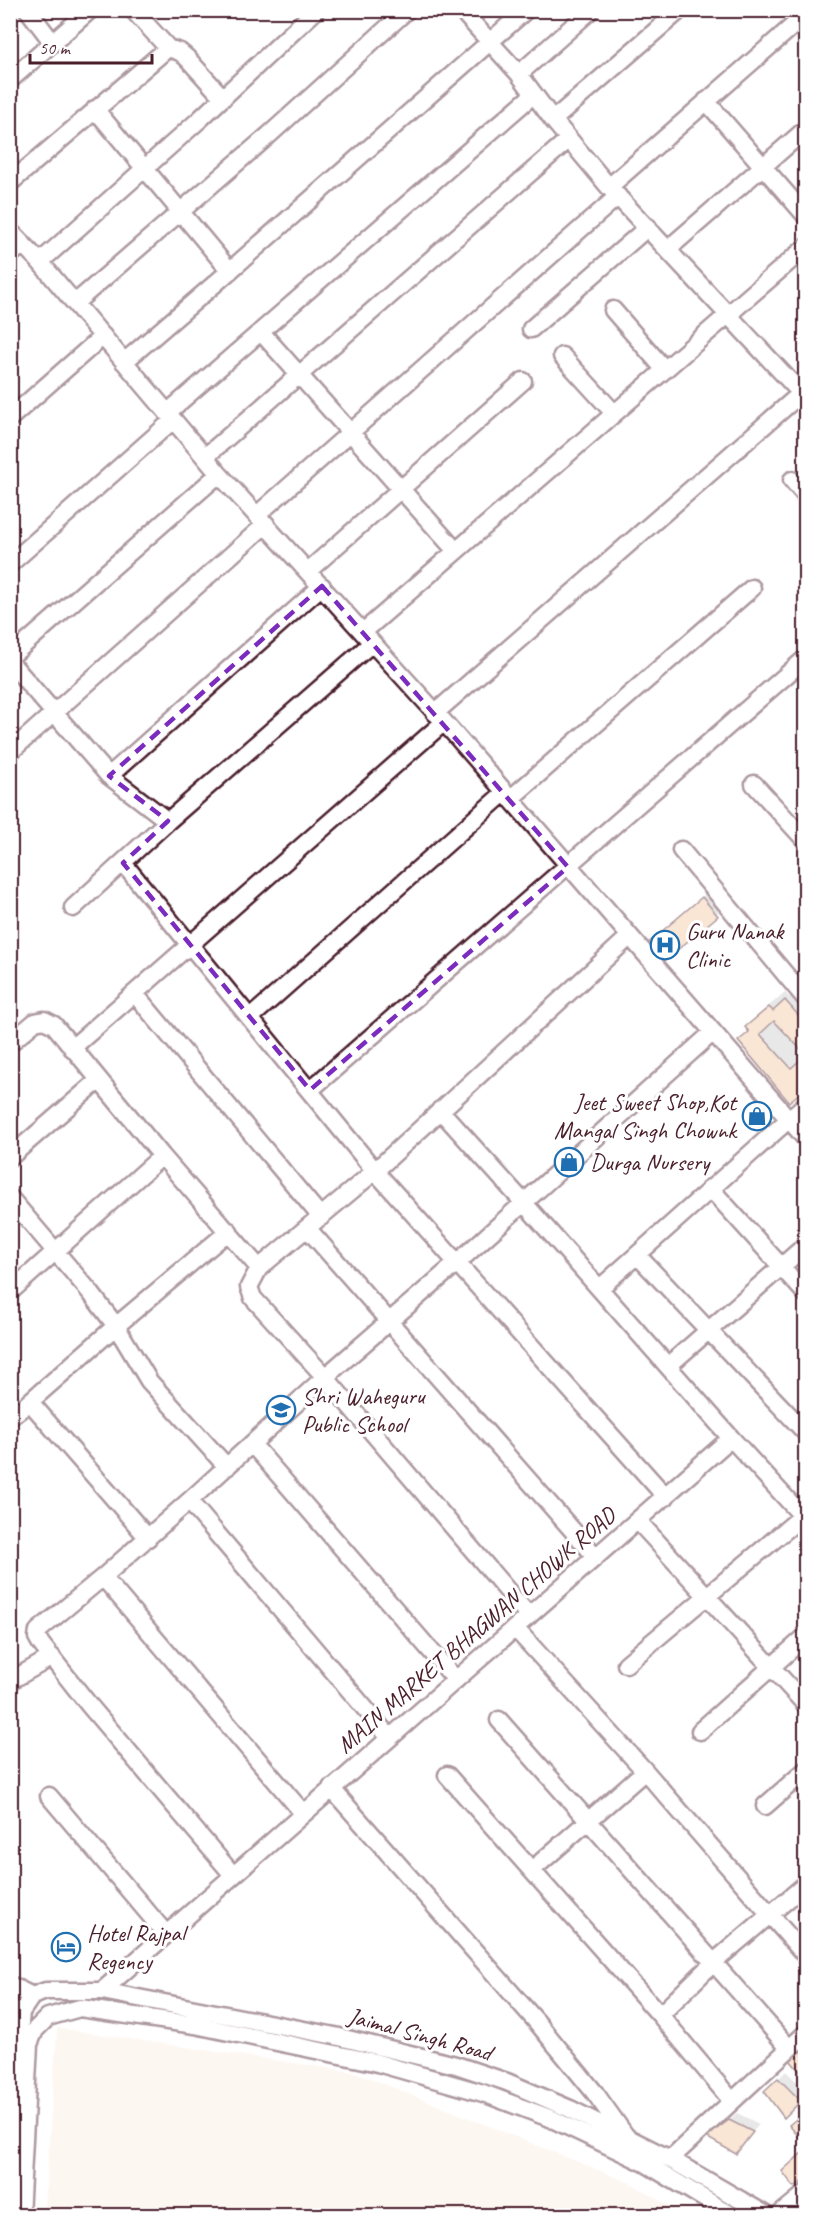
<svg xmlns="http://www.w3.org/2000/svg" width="816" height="2226" viewBox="0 0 816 2226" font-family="Caveat,sans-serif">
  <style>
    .built { fill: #fbeee3 }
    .shadow { fill: #0003 }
    .building { fill: #f3c7a2; stroke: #4a1f2b; stroke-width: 1.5 }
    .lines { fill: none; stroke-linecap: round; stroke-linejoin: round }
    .minor-casing { stroke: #4a1f2b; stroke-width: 21 }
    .minor { stroke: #fff; stroke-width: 16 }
    .marked { fill: none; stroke: #7b2cbf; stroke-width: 4.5; stroke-dasharray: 12 8; stroke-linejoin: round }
    .labels { text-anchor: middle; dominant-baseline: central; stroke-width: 6; stroke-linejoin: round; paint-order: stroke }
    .poi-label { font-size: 24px; fill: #4a1f2b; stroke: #fff; text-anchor: start }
    .street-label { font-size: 24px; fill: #4a1f2b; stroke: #fff }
  </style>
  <rect width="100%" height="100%" fill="#fff"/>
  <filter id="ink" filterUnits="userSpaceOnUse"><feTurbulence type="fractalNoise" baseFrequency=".0167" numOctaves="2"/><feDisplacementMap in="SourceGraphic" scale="12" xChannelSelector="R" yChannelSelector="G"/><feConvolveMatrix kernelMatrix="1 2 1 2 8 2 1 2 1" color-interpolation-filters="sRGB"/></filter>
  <g filter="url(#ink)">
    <path class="built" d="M57 2028 355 2072 631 2183 684 2215H44Z"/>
    <path class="shadow" d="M714 887 728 903 664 960 661 932Z
      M802 986 806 990V1086L740 1041 750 1031 747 1027 762 1012 785 992 789 997Z
      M786 2071 806 2091V2095L784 2116 766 2091Z
      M737 2113 759 2124 736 2152 709 2137Z"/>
    <path class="building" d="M702 897 718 916 663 962 647 944Z
      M785 1000 806 1024V1055L774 1021 760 1034 791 1068 806 1055V1088L789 1102 738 1041 749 1032 745 1027 769 1007 773 1011Z
      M801 2051 806 2057V2079L790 2060Z
      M778 2078 801 2101 784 2118 764 2091Z
      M806 2111V2145L789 2125Z
      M729 2120 753 2132 736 2154 706 2137Z
      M802 2153 806 2159V2179L794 2187 782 2171Z"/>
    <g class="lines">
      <g class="minor-casing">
        <path id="minor" d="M28 10 53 43
          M133 10 168 48
          M461 10 519 74 553 120 609 187 801 393
          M519 74 591 10
          M10 80 90 10
          M706 101 806 216
          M95 109 230 271
          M553 120 680 10
          M10 183 168 48 180 52 187 58 223 98
          M609 187 794 25
          M10 231 40 262 219 474 444 722 806 1139
          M668 249 806 129
          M10 255 23 244
          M40 262 199 120 316 10
          M75 303 269 135 407 10
          M613 310 665 370
          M531 329 648 227
          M261 332 456 551
          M562 356 614 413
          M124 362 217 282 526 10
          M167 413 534 94
          M10 418 103 336
          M205 457 569 139
          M792 480 806 496
          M257 515 618 196
          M10 564 173 420
          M308 571 523 381
          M363 632 806 247
          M10 657 219 474
          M10 662 109 776 168 821
          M435 713 806 389
          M10 752 266 524
          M109 776 322 586
          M754 784 806 841
          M510 799 752 588
          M681 850 806 999
          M123 863 375 1171 666 1497
          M73 908 168 821 372 643
          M135 994 321 1217
          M250 1018 504 793
          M10 1043 35 1022 44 1020 54 1025 162 1156 259 1268 375 1171 629 937
          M72 1048 444 722
          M310 1090 806 658
          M10 1157 99 1080
          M710 1188 806 1294
          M10 1198 90 1292 116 1326 149 1381 227 1467
          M308 1229 596 1557
          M637 1255 806 1433
          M259 1268 249 1287 253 1298 325 1377 529 1616
          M600 1288 806 1104
          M10 1292 162 1156
          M668 1366 806 1245
          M30 1402 148 1538
          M10 1417 26 1405 116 1326 229 1231
          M731 1438 806 1520
          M252 1444 456 1680
          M189 1501 390 1738
          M638 1521 806 1705
          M103 1577 303 1813
          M515 1628 645 1771 806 1956
          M626 1664 806 1513
          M10 1681 52 1657
          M499 1720 789 2048
          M700 1731 806 1636
          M447 1775 660 2015 732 2101
          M331 1788 536 2021 595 2093 625 2135
          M49 1796 166 1934
          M765 1806 806 1770
          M532 1870 645 1771
          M233 1875 89 1705 41 1644 37 1637 38 1631 103 1577 189 1501 325 1377 458 1262 712 1033
          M10 1985 32 1996
          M102 1991 731 1438 524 1203 440 1110
          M660 2015 714 1962 806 1884
          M10 2136 21 2012 32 1996 46 1991H102L335 2036 456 2065 507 2082 570 2109 670 2159 768 2216
          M670 2159 806 2033
          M20 2216 29 2044 35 2030 48 2017 80 2008 195 2025 374 2062 483 2093 552 2119 645 2163 733 2216
          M778 2216 806 2193"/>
      </g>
      <use href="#minor" class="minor"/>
    </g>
  </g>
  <path d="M0 0H816V2226H0ZM322 586 568 867 310 1090 123 863 168 821 109 776Z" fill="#fff" fill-opacity=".55" fill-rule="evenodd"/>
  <path class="marked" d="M322 586 568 867 310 1090 123 863 168 821 109 776Z"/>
  <defs>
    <g id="hospital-ring" transform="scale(1.5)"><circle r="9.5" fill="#fff" stroke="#1f6fb2" stroke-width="1.5"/><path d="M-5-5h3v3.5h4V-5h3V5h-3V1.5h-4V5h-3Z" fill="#1f6fb2"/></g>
    <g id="shop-ring" transform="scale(1.5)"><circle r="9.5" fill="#fff" stroke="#1f6fb2" stroke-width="1.5"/><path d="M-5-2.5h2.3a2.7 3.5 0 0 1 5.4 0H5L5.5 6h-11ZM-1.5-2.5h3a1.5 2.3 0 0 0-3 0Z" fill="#1f6fb2"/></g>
    <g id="school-ring" transform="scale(1.5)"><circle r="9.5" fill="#fff" stroke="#1f6fb2" stroke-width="1.5"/><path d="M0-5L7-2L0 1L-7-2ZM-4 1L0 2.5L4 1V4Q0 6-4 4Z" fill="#1f6fb2"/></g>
    <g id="hotel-ring" transform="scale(1.5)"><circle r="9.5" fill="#fff" stroke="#1f6fb2" stroke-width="1.5"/><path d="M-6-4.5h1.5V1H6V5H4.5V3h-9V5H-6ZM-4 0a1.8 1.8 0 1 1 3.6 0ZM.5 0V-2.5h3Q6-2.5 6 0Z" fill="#1f6fb2"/></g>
  </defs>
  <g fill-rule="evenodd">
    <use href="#hospital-ring" x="665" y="945"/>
    <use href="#shop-ring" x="757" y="1116"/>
    <use href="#shop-ring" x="569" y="1162"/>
    <use href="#school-ring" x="281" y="1410"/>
    <use href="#hotel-ring" x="66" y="1947"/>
  </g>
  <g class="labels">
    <g class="poi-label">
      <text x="686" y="931">Guru Nanak<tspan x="686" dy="28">Clinic</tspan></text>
      <text x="736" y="1102" text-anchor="end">Jeet Sweet Shop,Kot<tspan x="736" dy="28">Mangal Singh Chownk</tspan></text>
      <text x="590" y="1162">Durga Nursery</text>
      <text x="302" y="1396">Shri Waheguru<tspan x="302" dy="28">Public School</tspan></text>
      <text x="87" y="1933">Hotel Rajpal<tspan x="87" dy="28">Regency</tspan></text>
    </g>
    <g class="street-label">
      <text transform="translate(476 1630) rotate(-41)">MAIN MARKET BHAGWAN CHOWK ROAD</text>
      <text transform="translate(420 2034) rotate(15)">Jaimal Singh Road</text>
    </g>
  </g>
  <rect width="816" height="2226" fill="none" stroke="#fff" stroke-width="36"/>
  <rect x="18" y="18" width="780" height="2190" fill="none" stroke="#4a1f2b" stroke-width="2" filter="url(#ink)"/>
  <path d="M30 54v9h122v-9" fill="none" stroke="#4a1f2b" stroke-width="3"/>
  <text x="39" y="54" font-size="18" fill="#4a1f2b" stroke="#ffffff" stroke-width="4.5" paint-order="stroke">50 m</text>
</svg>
